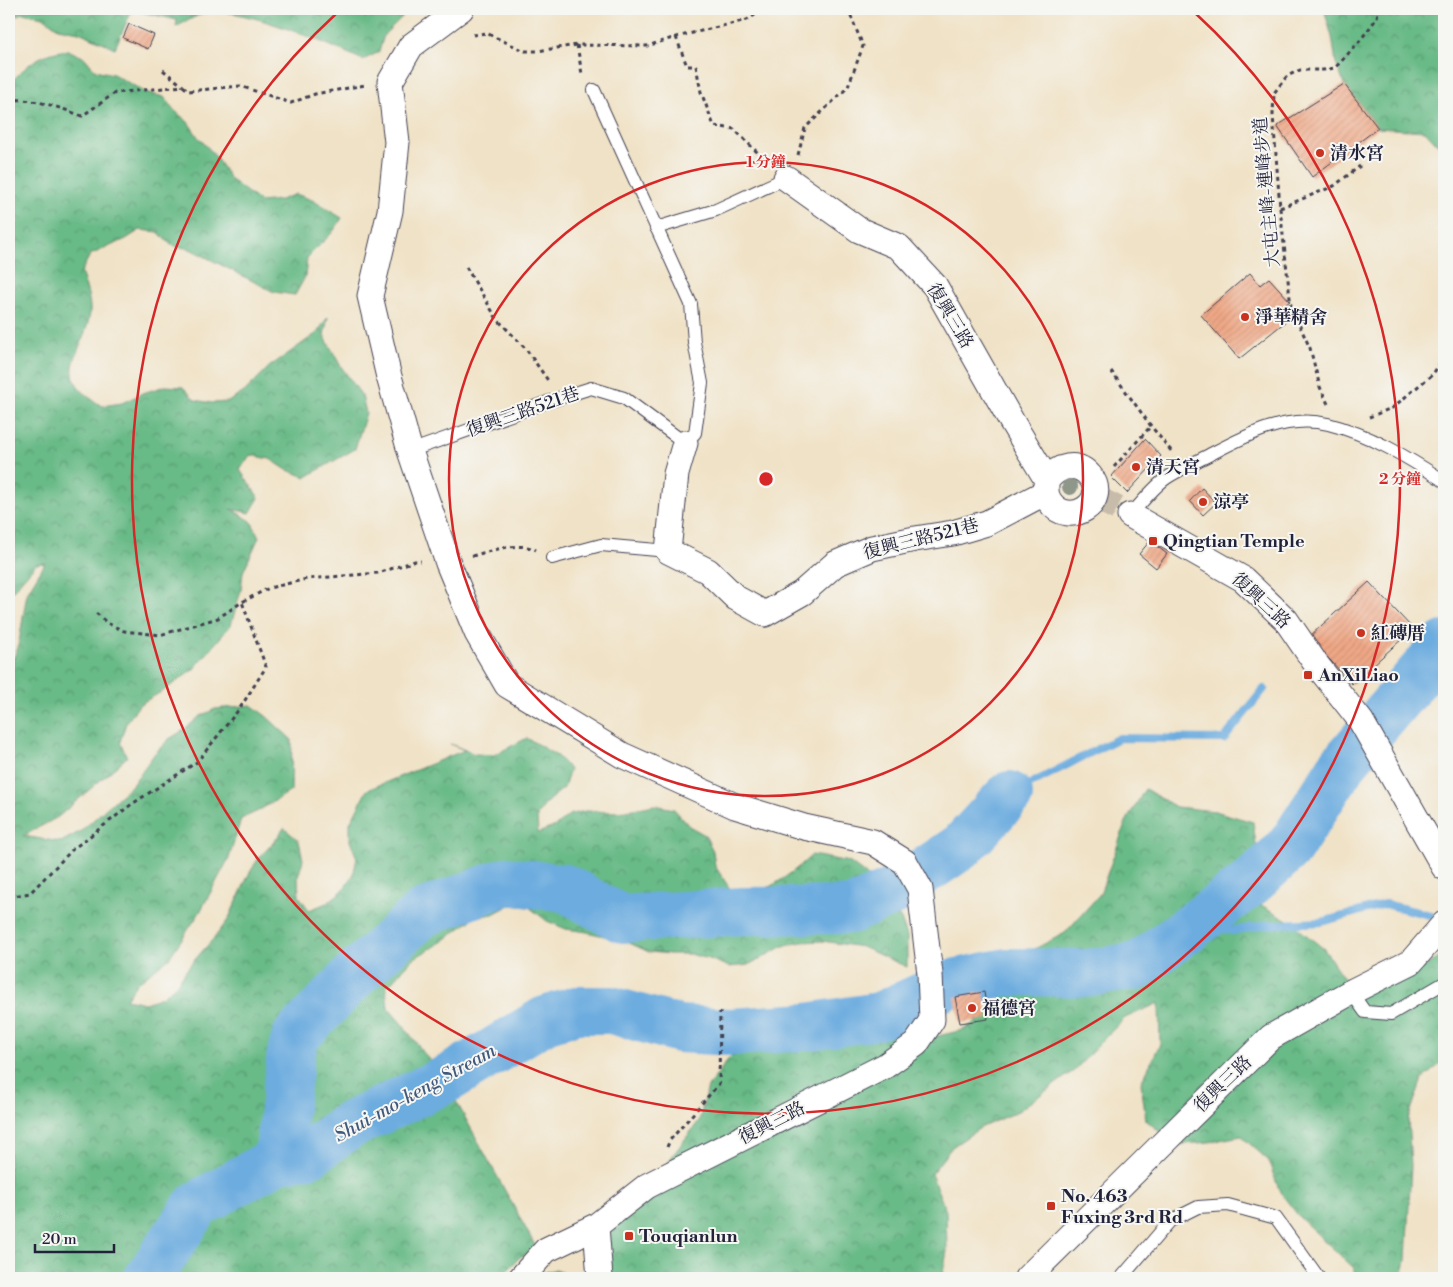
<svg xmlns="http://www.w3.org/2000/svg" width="1453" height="1287" viewBox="0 0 1453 1287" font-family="'Libre Bodoni','Noto Serif TC',serif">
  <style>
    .forest { fill: url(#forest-crowns); stroke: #456e60 }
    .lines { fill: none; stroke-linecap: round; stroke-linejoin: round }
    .stream { stroke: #6cacdf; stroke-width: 8 }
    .river { stroke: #6cacdf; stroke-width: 48 }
    .building { fill: url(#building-hatch) }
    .street-tunnel { stroke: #c7bcaa; stroke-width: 25; stroke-dasharray: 25 12; stroke-linecap: butt }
    .lane-casing { stroke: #413f50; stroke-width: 14 }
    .street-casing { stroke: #413f50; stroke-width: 27 }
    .path { stroke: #413f50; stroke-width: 3; stroke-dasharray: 4 4; stroke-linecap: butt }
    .lane { stroke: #fff; stroke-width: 12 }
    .street { stroke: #fff; stroke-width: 25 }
    .tree { fill: #8e978a }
    .ring { fill: none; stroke: #d62828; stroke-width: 2.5 }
    .poi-dot { fill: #c8321e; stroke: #f6f6f2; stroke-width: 2 }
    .labels { text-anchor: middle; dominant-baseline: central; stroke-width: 4; stroke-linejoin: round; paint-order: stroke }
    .poi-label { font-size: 18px; font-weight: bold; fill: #22223b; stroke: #f6f6f2; text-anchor: start }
    .street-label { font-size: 18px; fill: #22223b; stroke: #f6f6f2 }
    .water-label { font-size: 19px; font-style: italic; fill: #40597d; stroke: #f6f6f2 }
    .centre { fill: #d62828; stroke: #f6f6f2; stroke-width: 2.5 }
    .ring-label { font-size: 15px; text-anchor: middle; font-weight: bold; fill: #d62828; stroke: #f6f6f2; stroke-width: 4; stroke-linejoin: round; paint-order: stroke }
  </style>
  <defs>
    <pattern id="forest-crowns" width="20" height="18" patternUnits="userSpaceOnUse" patternTransform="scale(1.25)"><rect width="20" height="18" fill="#68ba86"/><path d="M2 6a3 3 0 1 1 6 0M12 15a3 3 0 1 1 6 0" fill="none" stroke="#55976f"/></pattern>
    <pattern id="building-hatch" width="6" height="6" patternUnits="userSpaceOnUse" patternTransform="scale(1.25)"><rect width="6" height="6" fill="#efa886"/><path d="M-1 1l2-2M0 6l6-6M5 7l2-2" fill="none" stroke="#cd9075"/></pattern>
  </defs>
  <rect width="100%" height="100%" fill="#f6f6f2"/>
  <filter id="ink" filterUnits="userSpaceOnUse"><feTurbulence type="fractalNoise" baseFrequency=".02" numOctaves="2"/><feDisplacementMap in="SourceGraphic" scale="10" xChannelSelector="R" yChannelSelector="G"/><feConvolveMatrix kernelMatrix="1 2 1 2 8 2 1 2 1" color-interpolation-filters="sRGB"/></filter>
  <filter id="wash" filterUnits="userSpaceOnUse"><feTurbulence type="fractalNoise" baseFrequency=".0096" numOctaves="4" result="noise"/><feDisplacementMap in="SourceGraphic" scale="20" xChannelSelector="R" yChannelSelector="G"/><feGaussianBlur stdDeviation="1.12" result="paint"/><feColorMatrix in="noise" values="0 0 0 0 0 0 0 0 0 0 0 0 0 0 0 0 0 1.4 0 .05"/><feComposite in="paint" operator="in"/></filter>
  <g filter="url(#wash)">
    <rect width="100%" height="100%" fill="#f0e2c6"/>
    <path class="forest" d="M9 9H410L384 35 379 52 363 60C330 45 245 8 212 12 200 13 187 21 176 27L177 20 132 10 115 48 79 32 58 28 43 17 23 13 9 19Z
      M1324 9H1444V151L1425 131 1378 128 1344 84 1336 63 1332 37Z
      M68 50 85 58 95 70 113 74 145 92 164 97 175 111 188 122 198 137 212 152 231 180 260 202 280 200 296 194 312 200 342 218 332 233 307 258 305 277 295 295 274 292 190 249 171 245 158 232 140 230 126 239 90 255 81 272C85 284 91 300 90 313 83 357 49 374 102 406L122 403 143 393 165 386 183 387 195 400 212 403 228 402 244 392 269 367 317 333 328 317 324 335 340 365 362 396 366 413 355 449 306 477 287 470 270 459 250 455 240 470 259 498 250 513 231 509 251 521 259 537 243 572 241 590 231 625 193 670 163 691 140 704 126 723 120 742 127 757 58 817 23 836 61 842 81 831 132 785 155 753 169 739 184 730 199 717 215 709 251 705 266 716 292 740 291 791 258 811 241 819 229 858 200 912 169 958 137 983 126 999 145 1003 162 997 176 985 190 965 215 937 228 920 249 874 258 859 273 843 284 828 299 841 303 860 298 877 299 896 309 910 327 903 342 891 353 876 357 858 350 841V823L367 790 465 750 450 744 475 754 494 755 527 738 557 756 570 769 564 788 549 800 537 815 538 833 556 826 569 815 585 811 619 812 654 805 674 809 689 826 705 835 713 851 715 866 734 895C741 894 749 895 755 893 776 886 796 870 812 855L849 862 865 874 890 903 901 919 907 936V967L862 947 822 941 802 942 784 946 748 965 729 967 712 960 690 954H670L649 952 625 941 587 932 566 929 547 921 529 907 510 905 493 914 475 917 443 941 413 959 386 988 388 1008 402 1024 445 1081 537 1249 520 1257 500 1278H9V668L18 648 27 593 45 563 36 564 9 595V84C30 63 37 54 68 50Z
      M1145 789 1176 807 1215 811 1253 822 1258 860 1256 902 1289 921 1324 949 1344 979 1387 984 1424 967 1444 954V1061L1422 1079 1408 1119 1411 1166 1406 1260 1402 1278H1356L1354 1268 1300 1218 1280 1192 1268 1160 1241 1136 1209 1142 1175 1145 1146 1120 1141 1083 1160 1044 1159 1003 1125 1018 1099 1044 1075 1070 1018 1111 980 1128 952 1147 931 1174 946 1211 947 1251 942 1278H609L607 1236 611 1226 651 1193 673 1155 699 1121 708 1087 729 1058 760 1043 806 1006 860 1003 915 1017 921 1040 963 1030 994 1011 1027 953 1065 933 1100 894 1126 822Z
      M556 1269 572 1278H534L537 1275Z"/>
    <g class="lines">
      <path class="stream" d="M1009 795 1119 738 1224 739 1264 689
        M1199 922 1232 931 1264 925 1322 922 1385 904 1430 915"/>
      <path class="river" d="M278 1159 291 1053 296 1036 355 975 423 913 507 881 565 888 622 919 743 911 851 910 897 890 962 846 1009 795
        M148 1278 197 1205 278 1159 309 1154 348 1126 449 1078 545 1020 576 1010H611L679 1029 731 1032 807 1027 879 1016 952 983 1007 972 1087 973 1138 966 1252 882 1290 847 1343 764 1444 645"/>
    </g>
    <g id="blocks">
      <path class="building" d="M129 24 154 35 148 49 123 38Z
        M1344 84 1378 128 1312 177 1277 126Z
        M1250 273 1260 285 1269 278 1290 301 1281 308 1290 318 1239 359 1201 315Z
        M1145 439 1161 456 1127 493 1111 477Z
        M1202 488 1216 503 1203 515 1190 501Z
        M1150 541 1167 554 1156 568 1139 554Z
        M1369 582 1413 629 1352 684 1309 637Z
        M984 992 988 1019 960 1023 955 997Z"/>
    </g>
  </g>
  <g filter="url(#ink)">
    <use href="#blocks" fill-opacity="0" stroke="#413f50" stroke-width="1"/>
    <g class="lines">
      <path class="street-tunnel" d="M1095 497 1130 515"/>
      <g class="lane-casing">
        <path id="lane" d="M656 228 716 210 786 178
          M410 451 553 400 591 388 624 398 685 443 695 433 702 383 694 342 691 304 594 90
          M1130 515C1142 503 1155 485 1168 477 1181 469 1195 462 1209 455 1245 436 1285 414 1328 424 1369 434 1409 458 1444 481
          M552 558 601 545 668 551
          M1351 992 1365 1012 1391 1014 1444 983
          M1121 1278 1170 1221 1198 1207 1228 1205 1276 1218 1319 1278"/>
      </g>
      <g class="street-casing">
        <path id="street" d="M461 9 411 46 390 82 397 142 390 211 370 296 388 373 410 451 448 563 477 633 507 685 622 755 735 806 804 827 873 842 905 862 920 889 930 974 932 1020 916 1044 885 1066 647 1186 596 1226 546 1250 521 1278
          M786 178 859 230 899 247 935 286 1012 422 1047 480C1058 466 1077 460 1090 476 1111 502 1069 529 1050 502 1045 495 1045 488 1047 480
          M685 443 676 474 668 551 708 571 736 598 765 614 802 593 835 564 872 548 915 539 953 533 987 523 1046 492
          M1130 515 1243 579 1286 620 1316 664 1361 721 1444 867
          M596 1226 600 1278
          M1027 1278 1271 1037 1351 992 1411 962 1444 924"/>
      </g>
      <path class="path" d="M473 35 486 33 525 51H537L577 45 647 46 676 37 747 20 764 9
        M676 37 687 66H696L701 92 714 126 734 129 766 161
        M577 45 582 74
        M163 70 183 86
        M9 100C34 98 58 107 82 116L115 93 183 86 189 91 240 86 291 103 315 94 365 85
        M798 155 805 128 848 87 863 46 848 9
        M1280 208 1334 186 1360 166
        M466 267 497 319 526 349 549 382
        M1111 371 1151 426 1172 452
        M1328 404 1320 387 1310 348 1291 307 1280 208 1273 115 1274 93 1287 76 1300 70H1323L1335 68 1359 42 1377 18 1378 9
        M1369 417 1392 408 1433 374 1444 357
        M1114 467 1151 426
        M472 556C490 551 519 541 536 550
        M96 613 107 623 124 631 160 635 218 618 242 602 269 588 307 579 378 573 415 561H421
        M9 897 30 893 73 849 132 804 197 762 240 708 266 667 242 602
        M667 1147 670 1140 719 1084 720 1012"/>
      <use href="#lane" class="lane"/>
      <use href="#street" class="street"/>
    </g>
    <circle class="tree" cx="1070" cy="487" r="8"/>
  </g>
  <g class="ring">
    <circle cx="766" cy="479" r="317"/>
    <path d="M1194 12A634 634 0 1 1 338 12"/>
  </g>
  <g class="poi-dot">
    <circle cx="1320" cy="153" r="5"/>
    <circle cx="1245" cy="317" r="5"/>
    <circle cx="1136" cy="467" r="5"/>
    <circle cx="1203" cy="502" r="5"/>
    <rect x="1148" y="536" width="10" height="10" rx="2.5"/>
    <circle cx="1361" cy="633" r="5"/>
    <rect x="1303" y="670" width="10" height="10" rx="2.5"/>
    <circle cx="972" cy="1008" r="5"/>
    <rect x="1046" y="1201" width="10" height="10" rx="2.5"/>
    <rect x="624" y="1231" width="10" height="10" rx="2.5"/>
  </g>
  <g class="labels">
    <g class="poi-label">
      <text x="1330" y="153">清水宮</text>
      <text x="1255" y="317">淨華精舍</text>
      <text x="1146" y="467">清天宮</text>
      <text x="1213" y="502">涼亭</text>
      <text x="1163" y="541">Qingtian Temple</text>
      <text x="1371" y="633">紅磚厝</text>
      <text x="1318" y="675">AnXiLiao</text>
      <text x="982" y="1008">福德宮</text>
      <text x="1061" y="1196">No. 463<tspan x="1061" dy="21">Fuxing 3rd Rd</tspan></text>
      <text x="639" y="1236">Touqianlun</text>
    </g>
    <g class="street-label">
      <text transform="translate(1267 192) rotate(-95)">大屯主峰-連峰步道</text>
      <text transform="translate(950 316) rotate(59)">復興三路</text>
      <text transform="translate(523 412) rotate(-19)">復興三路521巷</text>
      <text transform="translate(921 539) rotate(-14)">復興三路521巷</text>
      <text transform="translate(1261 601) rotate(43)">復興三路</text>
      <text transform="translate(1223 1084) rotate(-44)">復興三路</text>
      <text transform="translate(772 1123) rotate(-27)">復興三路</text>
    </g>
    <g class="water-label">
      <text transform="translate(415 1093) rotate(-29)">Shui-mo-keng Stream</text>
    </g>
  </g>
  <circle cx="766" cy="479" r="8" class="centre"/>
  <g class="ring-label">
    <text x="766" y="167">1 分鐘</text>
    <text x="1400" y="484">2 分鐘</text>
  </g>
  <rect width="1453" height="1287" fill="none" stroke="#f6f6f2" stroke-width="30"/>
  <path d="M35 1244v8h79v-8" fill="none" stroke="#22223b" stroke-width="2.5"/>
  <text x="42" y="1244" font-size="15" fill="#22223b" stroke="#f6f6f2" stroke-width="4" paint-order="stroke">20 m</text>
</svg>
